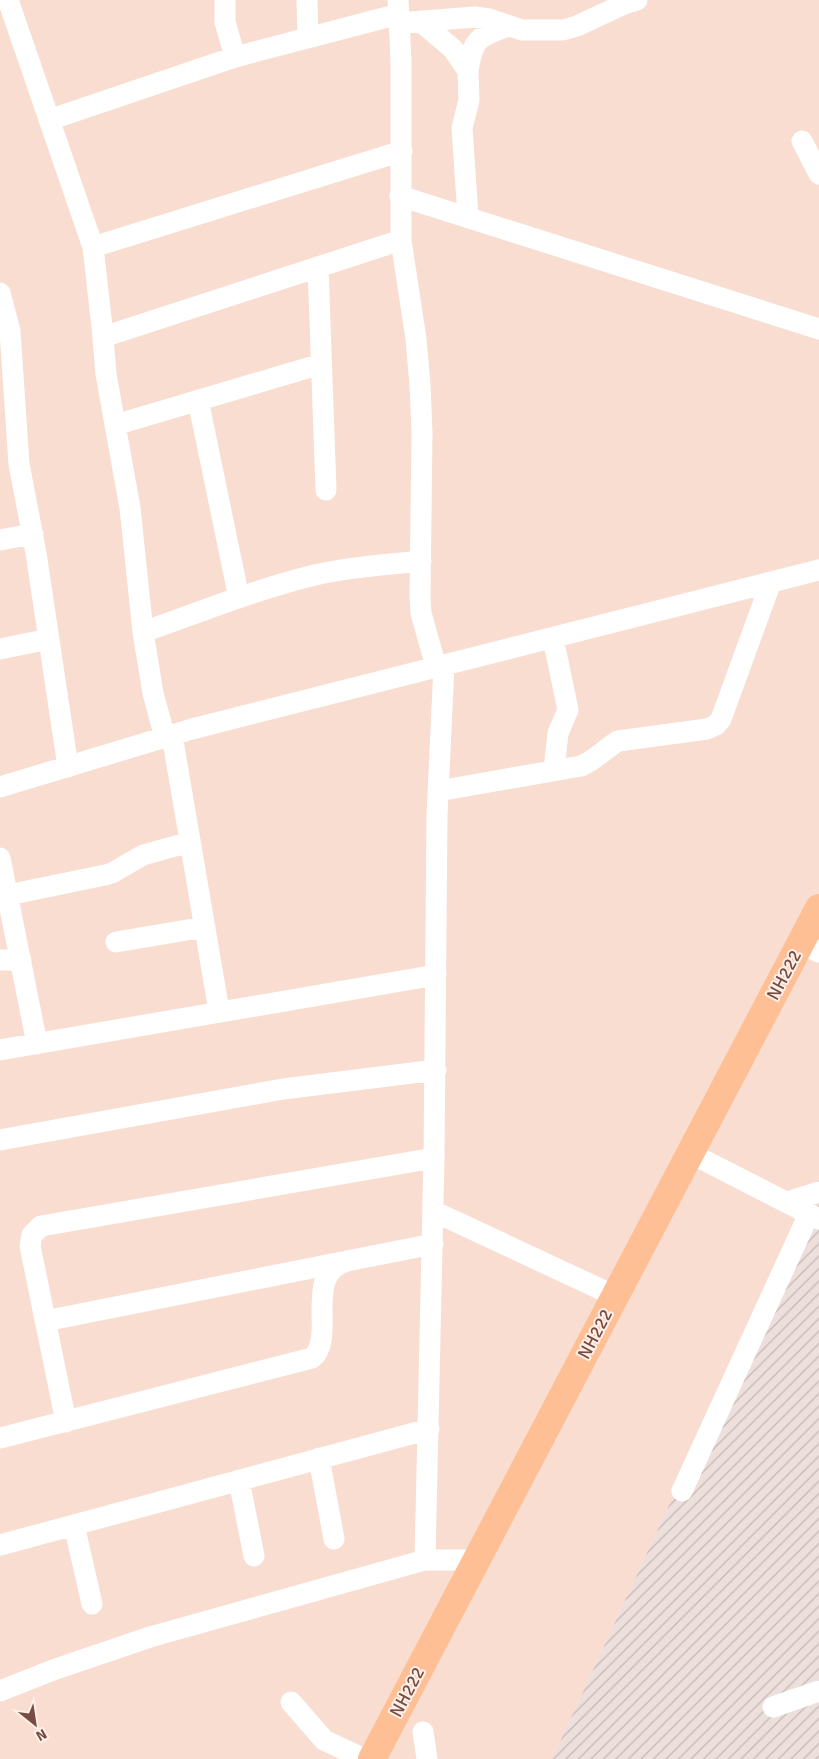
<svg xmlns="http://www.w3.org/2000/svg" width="819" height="1759" viewBox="0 0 819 1759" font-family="Signika,sans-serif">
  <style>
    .residential { fill: #f8ddd0 }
    .industrial { fill: url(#industrial-furrows) }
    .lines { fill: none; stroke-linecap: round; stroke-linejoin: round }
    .minor { stroke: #fff; stroke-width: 21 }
    .major { stroke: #ffbf95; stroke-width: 28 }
    .labels { text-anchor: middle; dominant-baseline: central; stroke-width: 4; stroke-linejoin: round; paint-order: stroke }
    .street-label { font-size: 18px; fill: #764c45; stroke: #fff0e7 }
  </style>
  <defs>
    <pattern id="industrial-furrows" width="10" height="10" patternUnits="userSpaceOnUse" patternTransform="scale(1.25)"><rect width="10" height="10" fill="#ecdfdc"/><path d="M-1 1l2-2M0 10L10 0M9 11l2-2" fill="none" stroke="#c4b7b4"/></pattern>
  </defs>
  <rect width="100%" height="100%" fill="#feebdf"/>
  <path class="residential" d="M0 0H819V1180L552 1759H0Z"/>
  <path class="industrial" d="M819 1180V1759H552Z"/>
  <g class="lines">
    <path class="minor" d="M8 0 93 247 102 327 106 374 130 508 143 632 153 693 165 738
      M225 0V22L235 57
      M307 0 308 37
      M398 0 401 61V240L416 339 420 385 422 432 420 596 421 613 436 667
      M420 21 453 49 468 71 469 100 462 128 468 216
      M399 23 475 17 489 19 522 30H563L577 26 624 4 637 0
      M468 71C473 37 479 37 509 26
      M49 120 235 57 399 14
      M802 141 819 174
      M400 196 819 329
      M93 247 402 151
      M318 267 326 490
      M0 293 10 331 19 464 36 553 68 767
      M103 337 401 240
      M198 400 239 598
      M115 425 321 364
      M0 540 33 534
      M143 632C198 613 254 590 311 576 347 567 384 565 421 561
      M553 638 568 710 558 733 554 770
      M0 649 49 639
      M172 735 219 1011
      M0 787 192 729 819 570
      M438 791 581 766C595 760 605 749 618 741L707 729 716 725 721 719 771 582
      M0 858 37 1044
      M8 895 105 875 112 873 143 855 190 842
      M116 942 205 927
      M801 943 819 952
      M0 960H21
      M0 1050 436 975
      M0 1140 283 1089 436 1070
      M690 1153 819 1219
      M787 1202 819 1192
      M433 1211 615 1296
      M45 1321 342 1262
      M66 1422 30 1246 32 1235 41 1226 434 1158
      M0 1438 312 1358C337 1338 302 1273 347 1261L433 1244
      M319 1458 334 1539
      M239 1480 254 1556
      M682 1491 809 1214
      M74 1525 92 1604
      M0 1545 429 1429
      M425 1560 434 1158 437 815 444 666
      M0 1691 53 1670 150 1637 425 1560H476
      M291 1702 324 1740 364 1759
      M773 1707 819 1691
      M423 1732 427 1759"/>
    <path class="major" d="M372 1759 819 908"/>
  </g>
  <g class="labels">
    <g class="street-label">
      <text transform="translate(784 975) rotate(-62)">NH222</text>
      <text transform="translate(595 1334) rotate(-62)">NH222</text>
      <text transform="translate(407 1692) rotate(-62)">NH222</text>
    </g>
  </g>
  <g transform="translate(35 1724) rotate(150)" stroke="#fff0e7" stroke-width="4" paint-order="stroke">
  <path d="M0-4L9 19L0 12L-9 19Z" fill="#764c45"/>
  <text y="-8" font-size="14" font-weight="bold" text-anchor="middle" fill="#764c45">N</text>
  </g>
</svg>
